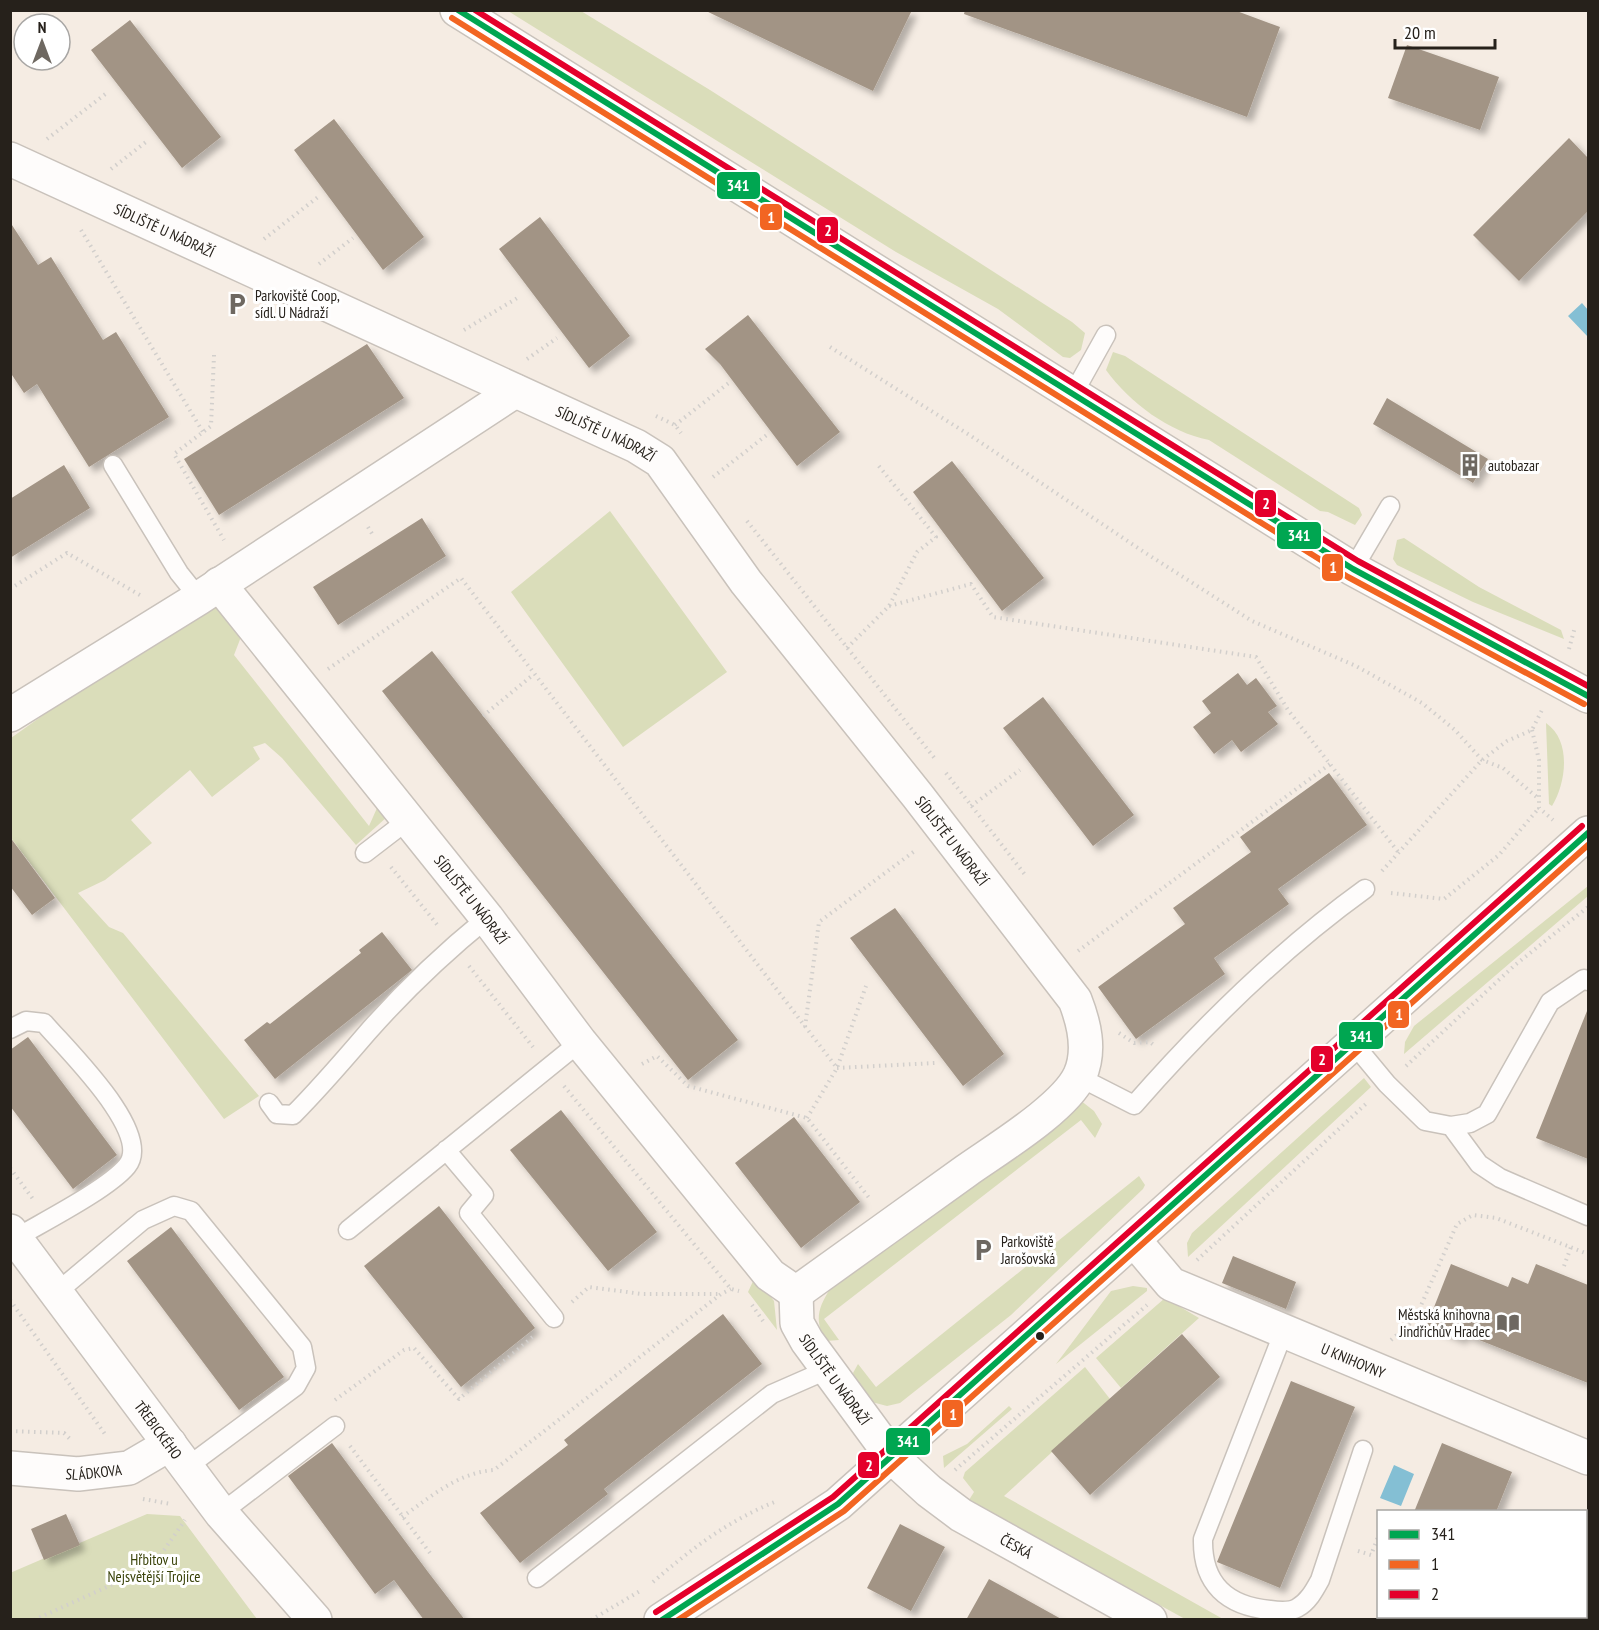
<svg xmlns="http://www.w3.org/2000/svg" width="1599" height="1630" viewBox="0 0 1599 1630" font-family="'PT Sans Narrow',sans-serif">
  <style>
    .green { fill: #daddba }
    .water { fill: #84bfd4 }
    .building { fill: #a29485; filter: url(#shadow) }
    .lines { fill: none; stroke-linecap: round; stroke-linejoin: round }
    .lane-casing { stroke: #c9c2bb; stroke-width: 21 }
    .street-casing { stroke: #c9c2bb; stroke-width: 36 }
    .primary-casing { stroke: #c9c2bb; stroke-width: 36 }
    .path { stroke: #d2cfcc; stroke-width: 4; stroke-dasharray: 1.5 4.5; stroke-linecap: butt }
    .lane { stroke: #fefcfb; stroke-width: 18 }
    .street { stroke: #fefcfb; stroke-width: 33 }
    .primary { stroke: #fefcfb; stroke-width: 33 }
    .bus-1-casing { stroke: #fff; stroke-width: 10 }
    .bus-2-casing { stroke: #fff; stroke-width: 10 }
    .bus-3-casing { stroke: #fff; stroke-width: 10 }
    .bus-1 { stroke: #00a651; stroke-width: 6 }
    .bus-2 { stroke: #f26522; stroke-width: 6 }
    .bus-3 { stroke: #e4002b; stroke-width: 6 }
    .bus-dot { fill: #26211b; stroke: #fff; stroke-width: 2 }
    .labels { text-anchor: middle; dominant-baseline: central; stroke-width: 6; stroke-linejoin: round; paint-order: stroke }
    .street-label { font-size: 15px; fill: #26211b; stroke: #fff }
    .poi-label { font-size: 15px; fill: #26211b; stroke: #fff; text-anchor: start }
    .park-label { font-size: 15px; fill: #384108; stroke: #fff }
    .line-badge { stroke: #fff; stroke-width: 2 }
    .badge-label { font-size: 16px; text-anchor: middle; font-weight: bold; fill: #fff }
  </style>
  <defs>
    <filter id="shadow"><feDropShadow dx="5.5" dy="5.5" stdDeviation="3" flood-color="#0004"/></filter>
  </defs>
  <rect width="100%" height="100%" fill="#f5ece3"/>
  <path class="green" d="M508 11H581L710 90 1072 322 1085 333 1081 350 1070 358 1063 357 998 309 896 252Z
    M1113 352 1125 356 1359 508 1362 515 1355 525 1328 512 1320 511 1209 440C1169 432 1130 403 1106 370Z
    M610 511 727 672 623 747 511 592Z
    M1404 538 1479 587 1561 630 1564 639 1473 602 1397 565 1393 559 1397 540Z
    M217 605 246 624 234 655 369 826 381 799 388 816 356 845 282 758 265 743 253 747 260 759 212 797 190 770 131 820 152 843 105 880 78 893 109 927 123 933 259 1096 224 1119 11 838V738L195 607Z
    M1546 723C1572 741 1566 783 1552 806L1549 804Z
    M1588 886V896L1404 1054 1405 1042 1414 1026Z
    M1364 1078 1371 1087 1188 1257 1187 1243 1192 1233Z
    M1080 1100 1094 1111 1102 1124 1095 1138 1081 1120 824 1319 839 1340 826 1341C814 1321 818 1308 830 1289L1062 1106Z
    M1139 1176 1145 1185 1143 1189 1011 1315 900 1403 887 1406 868 1401 853 1373 858 1364 876 1387Z
    M755 1277 774 1301 777 1330 748 1292Z
    M1133 1286 1147 1288V1291L1056 1364 1111 1291Z
    M1165 1298 1199 1318 1121 1388 1096 1358Z
    M1085 1367 1110 1399 1004 1496 1223 1619H1185L969 1500 974 1492 963 1478 965 1472Z
    M1009 1406 1012 1409 944 1468 943 1456 967 1444Z
    M147 1514 180 1516 257 1619H11L10 1573Z"/>
  <path class="water" d="M1582 303 1588 310V337L1568 316Z
    M1394 1465 1414 1474 1401 1506 1380 1498Z"/>
  <path class="building" d="M704 10H912L873 91Z
    M965 10H1234L1280 27 1247 117 964 14Z
    M130 20 221 137 182 168 91 50Z
    M1407 45 1499 77 1480 130 1388 98Z
    M334 119 424 237 383 270 294 150Z
    M1569 138 1588 158V211L1519 281 1473 235Z
    M540 217 630 336 589 368 499 249Z
    M10 222 38 265 51 257 103 340 116 332 169 417 89 467 37 384 24 393 10 372Z
    M748 315 840 432 797 466 720 364 705 349Z
    M367 344 404 398 219 515 184 459Z
    M1387 398 1488 459 1473 483 1373 424Z
    M952 461 1044 578 1002 611 913 492Z
    M64 465 90 508 10 558V499Z
    M422 518 446 556 338 625 313 587Z
    M432 651 738 1040 688 1080 382 691Z
    M1238 673 1247 685 1256 678 1277 706 1268 712 1278 724 1241 752 1232 740 1214 754 1193 727 1211 713 1202 701Z
    M1043 697 1134 815 1093 846 1003 728Z
    M1329 773 1367 825 1278 889 1289 904 1214 958 1225 974 1136 1039 1098 987 1185 924 1173 908 1251 852 1240 837Z
    M10 837 55 898 32 915 10 886Z
    M895 908 1004 1054 963 1086 850 938Z
    M382 932 412 970 275 1079 244 1040 267 1022 270 1024 361 953 359 950Z
    M1587 1011H1588V1159L1536 1138Z
    M28 1037 117 1155 73 1189 10 1106V1050Z
    M561 1110 657 1232 608 1271 510 1150Z
    M794 1117 860 1202 801 1248 735 1163Z
    M439 1206 535 1328 461 1387 364 1266Z
    M171 1227 284 1377 239 1410 127 1261Z
    M1233 1256 1296 1282 1286 1309 1222 1283Z
    M1451 1264 1508 1287 1512 1277 1528 1284 1536 1264 1588 1285V1383L1464 1334 1461 1339 1427 1325Z
    M723 1314 762 1364 604 1489 608 1494 520 1563 480 1513 568 1445 564 1440Z
    M1182 1334 1220 1377 1090 1495 1051 1451Z
    M1291 1381 1355 1407 1280 1588 1217 1562Z
    M332 1443 428 1572 465 1620H424L394 1580 375 1594 288 1476Z
    M1442 1443 1512 1472 1496 1512H1414Z
    M66 1514 80 1545 44 1560 31 1529Z
    M900 1524 945 1547 911 1611 867 1588Z
    M989 1579 1063 1620H966Z"/>
  <g class="lines">
    <g class="lane-casing">
      <path id="lane" d="M1072 396 1106 335
        M113 465 179 573 199 598
        M1353 569 1390 506
        M365 853 408 820
        M10 1029 26 1021 44 1023C66 1049 154 1133 127 1166 108 1189 43 1222 16 1238
        M1353 1043 1387 1084 1425 1121 1451 1126 1470 1123 1487 1114 1550 1002 1584 979 1588 981
        M1079 1077 1134 1105C1204 1025 1279 951 1365 889
        M269 1103 277 1114 293 1115C319 1089 343 1061 367 1033 403 992 444 953 487 918
        M1451 1126 1479 1164 1500 1178 1588 1216
        M446 1150 484 1195 469 1213 554 1318
        M348 1230 580 1042
        M56 1293 143 1220 174 1206 191 1211 302 1347 306 1368 296 1386 187 1467
        M1284 1331 1203 1539C1202 1584 1227 1606 1270 1610 1278 1611 1290 1612 1297 1608 1308 1602 1314 1591 1320 1580L1363 1450
        M221 1513 335 1426
        M537 1578 772 1394 829 1369"/>
    </g>
    <g class="street-casing">
      <g id="street">
        <path id="s1" d="M10 159 636 446 660 461 746 582 917 795 1075 1000C1084 1023 1091 1050 1080 1075 1065 1108 997 1149 966 1171 909 1212 853 1252 796 1293"/>
        <path id="s2" d="M219 584 487 918 580 1042 770 1275 796 1293"/>
        <path d="M10 715 199 598 515 391"/>
        <path id="s3" d="M10 1231 221 1513 315 1620"/>
        <path id="s4" d="M1134 1240 1171 1284 1588 1458"/>
        <path id="s5" d="M796 1293 797 1323 807 1341 893 1458 929 1491 961 1515 1150 1620"/>
        <path id="s6" d="M10 1468 78 1474 129 1468 170 1444"/>
        <path d="M661 1620 838 1504 1588 833"/>
      </g>
    </g>
    <g class="primary-casing">
      <path id="primary" d="M457 10 1353 569 1588 696"/>
    </g>
    <path class="path" d="M47 139 108 92
      M111 169 146 142
      M81 230 203 432
      M264 239 318 197
      M319 264 353 238
      M464 330 519 297
      M830 347 971 436 1144 552 1252 621 1356 666 1422 703 1455 730 1482 760 1503 768 1539 799
      M214 355 211 426 174 454 224 540
      M527 359 557 338
      M656 416 675 425 681 433
      M675 425 730 382
      M713 477 768 434
      M747 521 936 760
      M368 527 374 537
      M10 589 67 553 140 595
      M889 606 971 584 993 617 1256 657 1288 710 1399 853
      M847 648 889 606 917 552 936 537 878 465
      M1569 649 1575 627
      M328 669 461 578 837 1068
      M483 716 534 674
      M1532 730 1539 760V808L1553 820
      M946 773 1026 876
      M971 806 1020 770
      M391 867 439 927
      M1382 871 1482 760 1507 741 1532 730 1543 708
      M1391 893 1444 899 1499 855 1539 808
      M1078 951 1330 764
      M469 966 533 1047
      M805 1027 819 922 916 850
      M1119 1033 1134 1043 1150 1042 1155 1046
      M642 1064 657 1056 688 1086 807 1118 870 1199
      M1406 1066 1515 965 1588 907
      M837 1068 935 1063
      M564 1086 731 1289 739 1291
      M807 1118 837 1068 866 986
      M10 1168 33 1199
      M1197 1260 1368 1102
      M1564 1266 1571 1247
      M10 1300 107 1437
      M572 1302 589 1287 642 1294H721
      M752 1305 763 1321
      M1391 1340 1415 1319 1457 1224 1473 1215 1496 1218 1588 1254
      M335 1400 404 1350 414 1348 459 1399 535 1335
      M10 1431 64 1433 70 1439
      M350 1446 430 1553
      M955 1470 1147 1305
      M143 1499 171 1504
      M1389 1512 1390 1509
      M402 1517C432 1496 457 1473 494 1470L721 1294 731 1289
      M1358 1551 1371 1555 1378 1537
      M653 1582C691 1549 729 1520 777 1501
      M1555 1616 1561 1620
      M34 1620 153 1566 185 1520
      M591 1620 640 1591
      M1495 1620 1496 1616"/>
    <use href="#lane" class="lane"/>
    <use href="#street" class="street"/>
    <use href="#primary" class="primary"/>
    <g class="bus-1-casing">
      <path id="bus-1" d="M458 10 1353 569 1588 696
        M662 1620 838 1504 1588 833"/>
    </g>
    <g class="bus-2-casing">
      <path id="bus-2" d="M452 18 1348 577 1584 704
        M678 1620 844 1511 1588 845"/>
    </g>
    <g class="bus-3-casing">
      <path id="bus-3" d="M475 10 1358 561 1588 686
        M656 1612 833 1497 1582 826"/>
    </g>
    <use href="#bus-1" class="bus-1"/>
    <use href="#bus-2" class="bus-2"/>
    <use href="#bus-3" class="bus-3"/>
  </g>
  <defs>
    <g id="parking-bare" transform="scale(1.8)"><path d="M-3.5-5.5H1a3.5 3.5 0 0 1 0 7H-1V5.5H-3.5ZM-1-3.4V-.6H.8a1.4 1.4 0 0 0 0-2.8Z" fill="#6e6861" stroke="#fff" stroke-width="2.5" paint-order="stroke"/></g>
    <g id="building-bare" transform="scale(1.8)"><path d="M-4-6H4V6H1V3H-1V6H-4ZM-2.5-4.3h1.7v1.8h-1.7ZM.8-4.3h1.7v1.8H.8ZM-2.5-1h1.7V.8h-1.7ZM.8-1h1.7V.8H.8Z" fill="#6e6861" stroke="#fff" stroke-width="2.5" paint-order="stroke"/></g>
    <g id="library-bare" transform="scale(1.8)"><path d="M-6-4Q-3-5.5-.7-3.5V5Q-3 3-6 4ZM6-4Q3-5.5 .7-3.5V5Q3 3 6 4Z" fill="#6e6861" stroke="#fff" stroke-width="2.5" paint-order="stroke"/></g>
  </defs>
  <g fill-rule="evenodd">
    <use href="#parking-bare" x="237" y="304"/>
    <use href="#building-bare" x="1470" y="465"/>
    <use href="#parking-bare" x="983" y="1250"/>
    <use href="#library-bare" x="1508" y="1323"/>
  </g>
  <circle class="bus-dot" cx="1040" cy="1336" r="5"/>
  <g class="labels">
    <g class="street-label">
      <text stroke="none"><textPath href="#s1" startOffset="170">SÍDLIŠTĚ U NÁDRAŽÍ</textPath></text>
      <text stroke="none"><textPath href="#s1" startOffset="656">SÍDLIŠTĚ U NÁDRAŽÍ</textPath></text>
      <text stroke="none"><textPath href="#s1" startOffset="1196">SÍDLIŠTĚ U NÁDRAŽÍ</textPath></text>
      <text stroke="none"><textPath href="#s2" startOffset="404">SÍDLIŠTĚ U NÁDRAŽÍ</textPath></text>
      <text stroke="none"><textPath href="#s4" startOffset="255">U KNIHOVNY</textPath></text>
      <text stroke="none"><textPath href="#s5" startOffset="98">SÍDLIŠTĚ U NÁDRAŽÍ</textPath></text>
      <text stroke="none"><textPath href="#s3" startOffset="248">TŘEBICKÉHO</textPath></text>
      <text stroke="none"><textPath href="#s6" startOffset="84">SLÁDKOVA</textPath></text>
      <text stroke="none"><textPath href="#s5" startOffset="348">ČESKÁ</textPath></text>
    </g>
    <g class="poi-label">
      <text x="255" y="295">Parkoviště Coop,<tspan x="255" dy="17">sídl. U Nádraží</tspan></text>
      <text x="1488" y="465">autobazar</text>
      <text x="1001" y="1241">Parkoviště<tspan x="1001" dy="17">Jarošovská</tspan></text>
      <text x="1490" y="1314" text-anchor="end">Městská knihovna<tspan x="1490" dy="17">Jindřichův Hradec</tspan></text>
    </g>
    <g class="park-label">
      <text x="154" y="1559">Hřbitov u<tspan x="154" dy="17">Nejsvětější Trojice</tspan></text>
    </g>
  </g>
  <g class="line-badge">
    <rect x="716" y="171" width="45" height="29" rx="6" fill="#00a651"/>
    <rect x="759" y="203" width="24" height="28" rx="6" fill="#f26522"/>
    <rect x="816" y="216" width="23" height="28" rx="6" fill="#e4002b"/>
    <rect x="1254" y="489" width="23" height="29" rx="6" fill="#e4002b"/>
    <rect x="1276" y="521" width="46" height="29" rx="6" fill="#00a651"/>
    <rect x="1321" y="553" width="23" height="29" rx="6" fill="#f26522"/>
    <rect x="1387" y="1000" width="23" height="29" rx="6" fill="#f26522"/>
    <rect x="1338" y="1021" width="46" height="29" rx="6" fill="#00a651"/>
    <rect x="1310" y="1045" width="24" height="28" rx="6" fill="#e4002b"/>
    <rect x="941" y="1399" width="23" height="29" rx="6" fill="#f26522"/>
    <rect x="885" y="1427" width="46" height="29" rx="6" fill="#00a651"/>
    <rect x="857" y="1451" width="23" height="28" rx="6" fill="#e4002b"/>
  </g>
  <g class="badge-label">
    <text x="738" y="191">341</text>
    <text x="771" y="223">1</text>
    <text x="828" y="236">2</text>
    <text x="1266" y="509">2</text>
    <text x="1299" y="541">341</text>
    <text x="1333" y="573">1</text>
    <text x="1399" y="1020">1</text>
    <text x="1361" y="1042">341</text>
    <text x="1322" y="1065">2</text>
    <text x="953" y="1420">1</text>
    <text x="908" y="1447">341</text>
    <text x="869" y="1471">2</text>
  </g>
  <rect width="1599" height="1630" fill="none" stroke="#26211b" stroke-width="24"/>
  <rect x="1377" y="1510" width="210" height="108" fill="#ffffff" stroke="#a8a6a4" stroke-width="1.5"/>
  <rect x="1389" y="1530" width="30" height="9" fill="#00a651" stroke="#a8a6a4" stroke-width="1.5"/>
  <text x="1431" y="1540" font-size="18" fill="#26211b">341</text>
  <rect x="1389" y="1560" width="30" height="9" fill="#f26522" stroke="#a8a6a4" stroke-width="1.5"/>
  <text x="1431" y="1570" font-size="18" fill="#26211b">1</text>
  <rect x="1389" y="1590" width="30" height="9" fill="#e4002b" stroke="#a8a6a4" stroke-width="1.5"/>
  <text x="1431" y="1600" font-size="18" fill="#26211b">2</text>
  <g transform="translate(42 42)"><circle r="28" fill="#ffffff" stroke="#a8a6a4" stroke-width="1.5"/>
  <path d="M0-4.5L10 22L0 15L-10 22Z" fill="#6e6861"/>
  <text y="-9" font-size="16" font-weight="bold" text-anchor="middle" fill="#26211b">N</text>
  </g>
  <path d="M1395 39v9h100v-9" fill="none" stroke="#26211b" stroke-width="3"/>
  <text x="1404" y="39" font-size="18" fill="#26211b" stroke="#ffffff" stroke-width="4.5" paint-order="stroke">20 m</text>
</svg>
